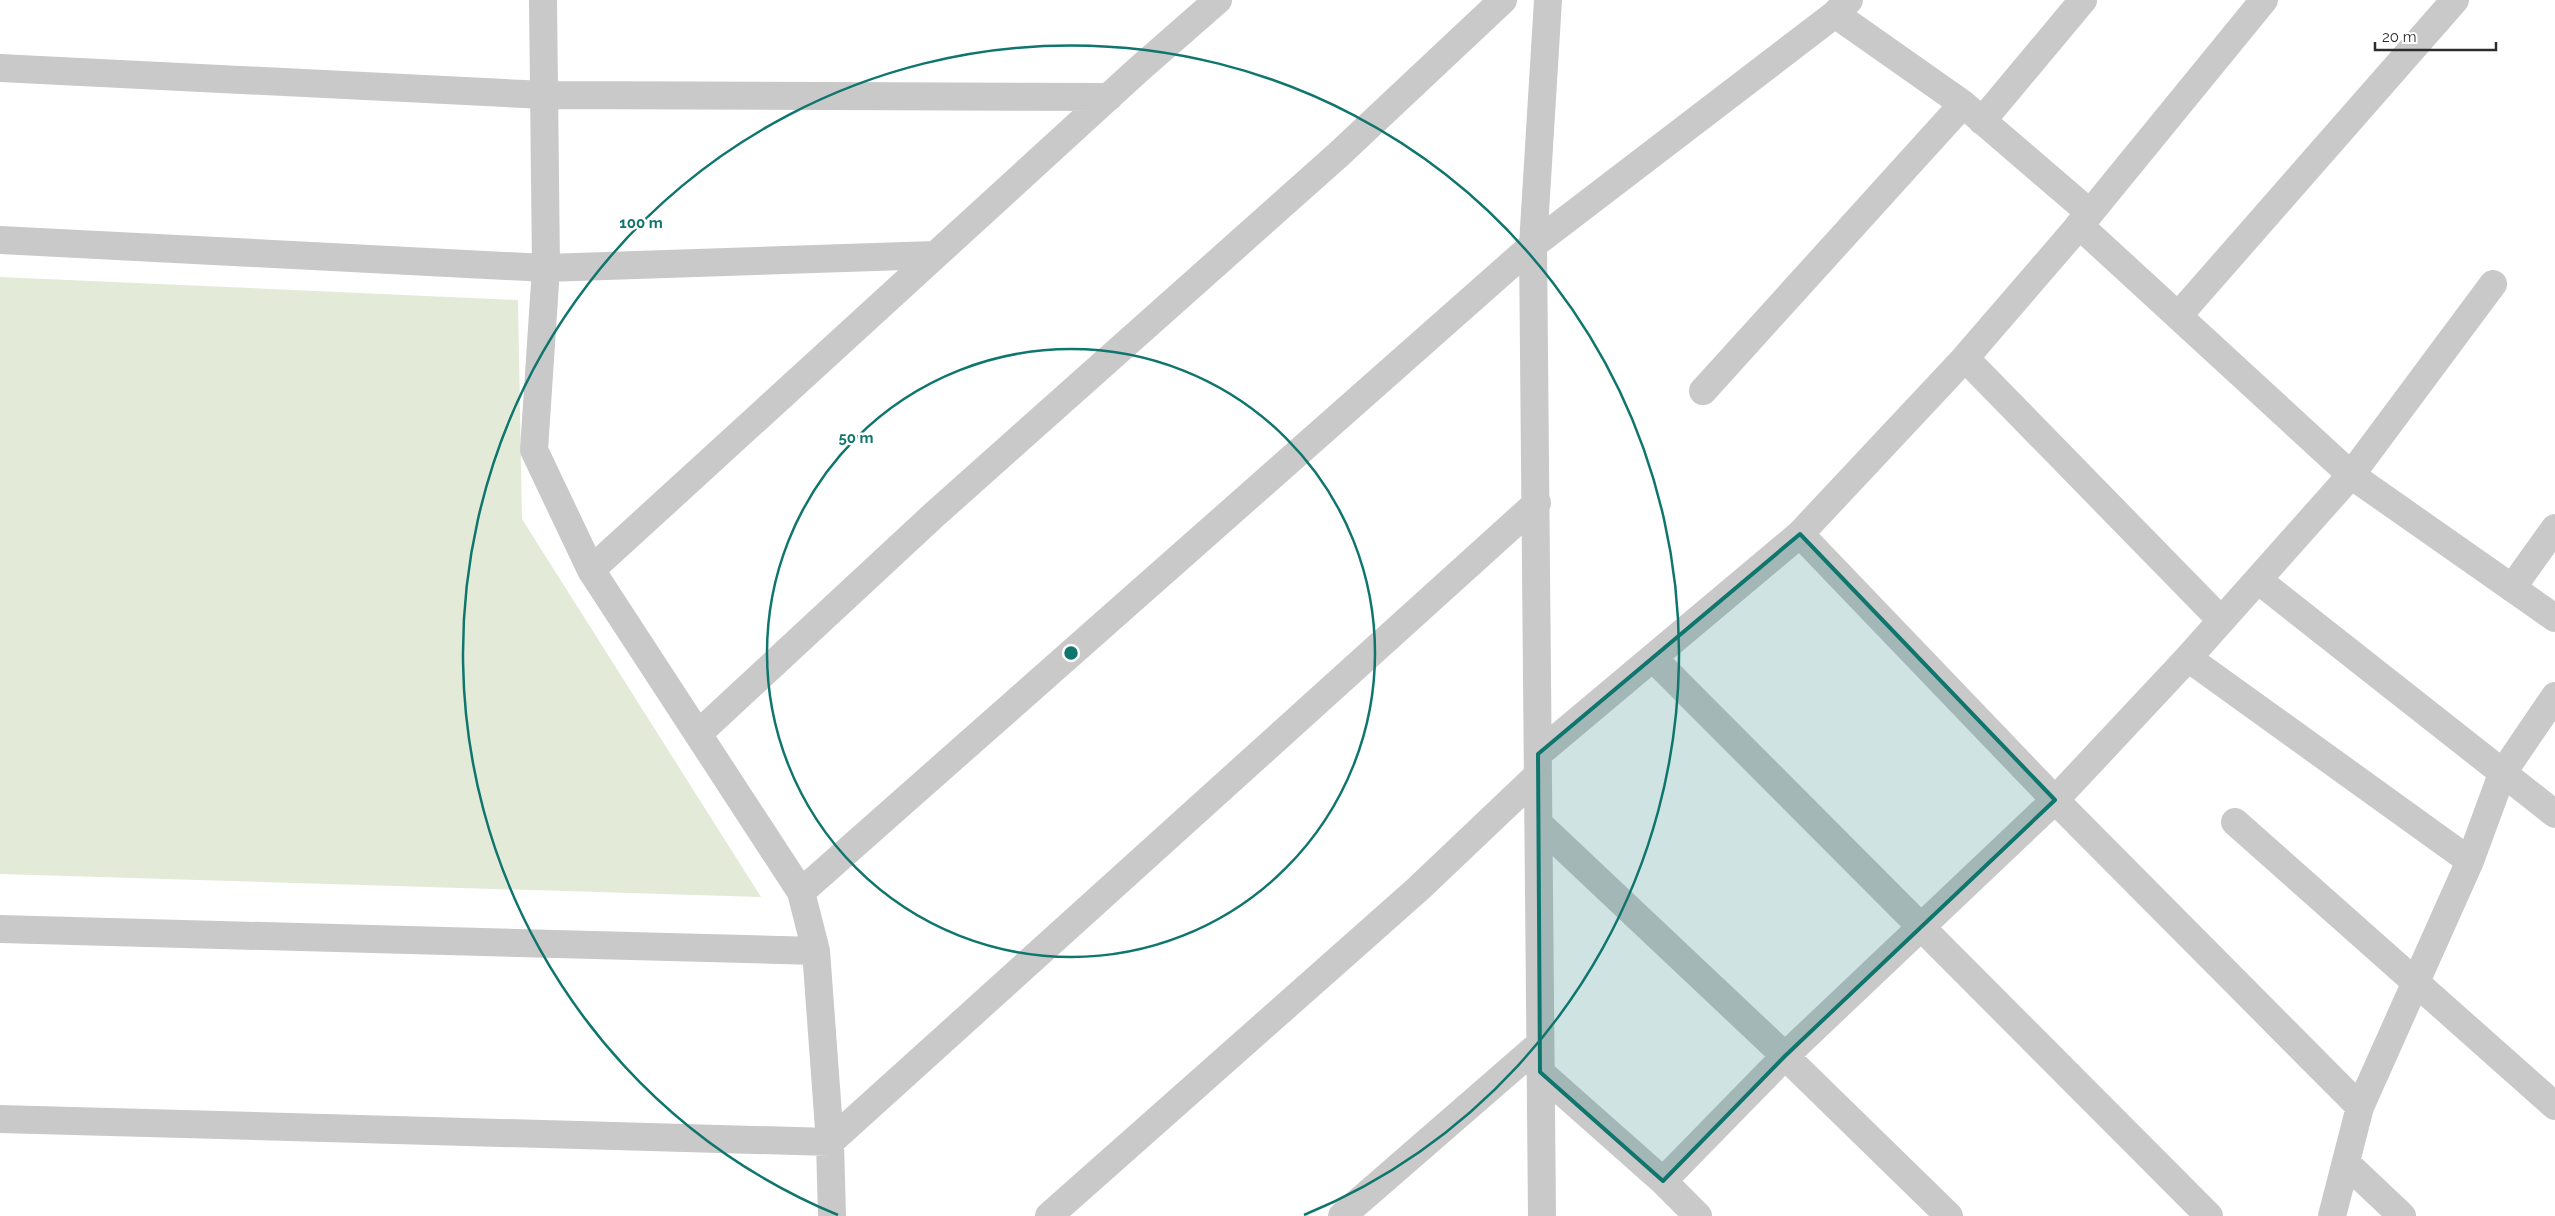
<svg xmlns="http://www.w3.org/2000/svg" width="2555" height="1216" viewBox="0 0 2555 1216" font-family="Raleway,sans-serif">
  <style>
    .green { fill: #e3ebd8 }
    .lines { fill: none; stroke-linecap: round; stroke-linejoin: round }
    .minor { stroke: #c9c9c9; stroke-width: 28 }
    .marked { fill: #0f766e; fill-opacity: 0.2; stroke: #0f766e; stroke-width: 4; stroke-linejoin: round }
    .ring { fill: none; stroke: #0f766e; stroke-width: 2.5 }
    .centre { fill: #0f766e; stroke: #fff; stroke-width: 2.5 }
    .ring-label { font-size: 15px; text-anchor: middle; font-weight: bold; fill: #0f766e; stroke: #fff; stroke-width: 5; stroke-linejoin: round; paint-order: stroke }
  </style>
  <rect width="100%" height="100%" fill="#fff"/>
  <path class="green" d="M0 277 518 300 522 519 761 897 0 874Z"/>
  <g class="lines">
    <path class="minor" d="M543 0 546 268 534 450 591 570 801 892 816 951 830 1142 832 1216
      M1835 14 1963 104 2090 213
      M0 68 545 95 1109 97
      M1982 121 2083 0
      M2079 225 2351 475 2555 618
      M0 240 546 268 935 255
      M2178 316 2455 0
      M1965 358 2221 620
      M1703 391 1963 104
      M1800 534 2055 800 2360 1107
      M591 570 1138 70 1218 0
      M2258 580 2555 814
      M2512 588 2555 528
      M1653 658 2209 1216
      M2188 658 2470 861
      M698 734 935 514 1338 155 1503 0
      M1538 754 1800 534 1965 358 2090 213 2264 0
      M2235 822 2555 1106
      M1539 824 1785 1056 1949 1216
      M801 892 1533 245 1835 14 1849 0
      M0 929 816 951
      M1540 1072 1663 1181 1698 1216
      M0 1119 830 1142 1537 503
      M2346 1163 2402 1216
      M1663 1181 1785 1056 2055 800 2188 658 2351 475 2493 284
      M1049 1216 1418 889 1538 775
      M1342 1216 1540 1044
      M1542 1216 1533 245 1548 0
      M2332 1216 2360 1107 2470 861 2502 774 2555 696"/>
  </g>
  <path class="marked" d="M1800 534 2055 800 1785 1056 1663 1181 1540 1072 1538 754Z"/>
  <g class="ring">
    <circle cx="1071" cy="653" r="304"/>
    <path d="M838 1215A608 608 0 1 1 1304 1215"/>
  </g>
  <circle cx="1071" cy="653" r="8" class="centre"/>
  <g class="ring-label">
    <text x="641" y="228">100 m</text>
    <text x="856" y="443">50 m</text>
  </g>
  <path d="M2375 42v8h121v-8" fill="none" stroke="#2c2c2c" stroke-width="2.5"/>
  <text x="2382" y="42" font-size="15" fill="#2c2c2c" stroke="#ffffff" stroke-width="4" paint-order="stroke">20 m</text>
</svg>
